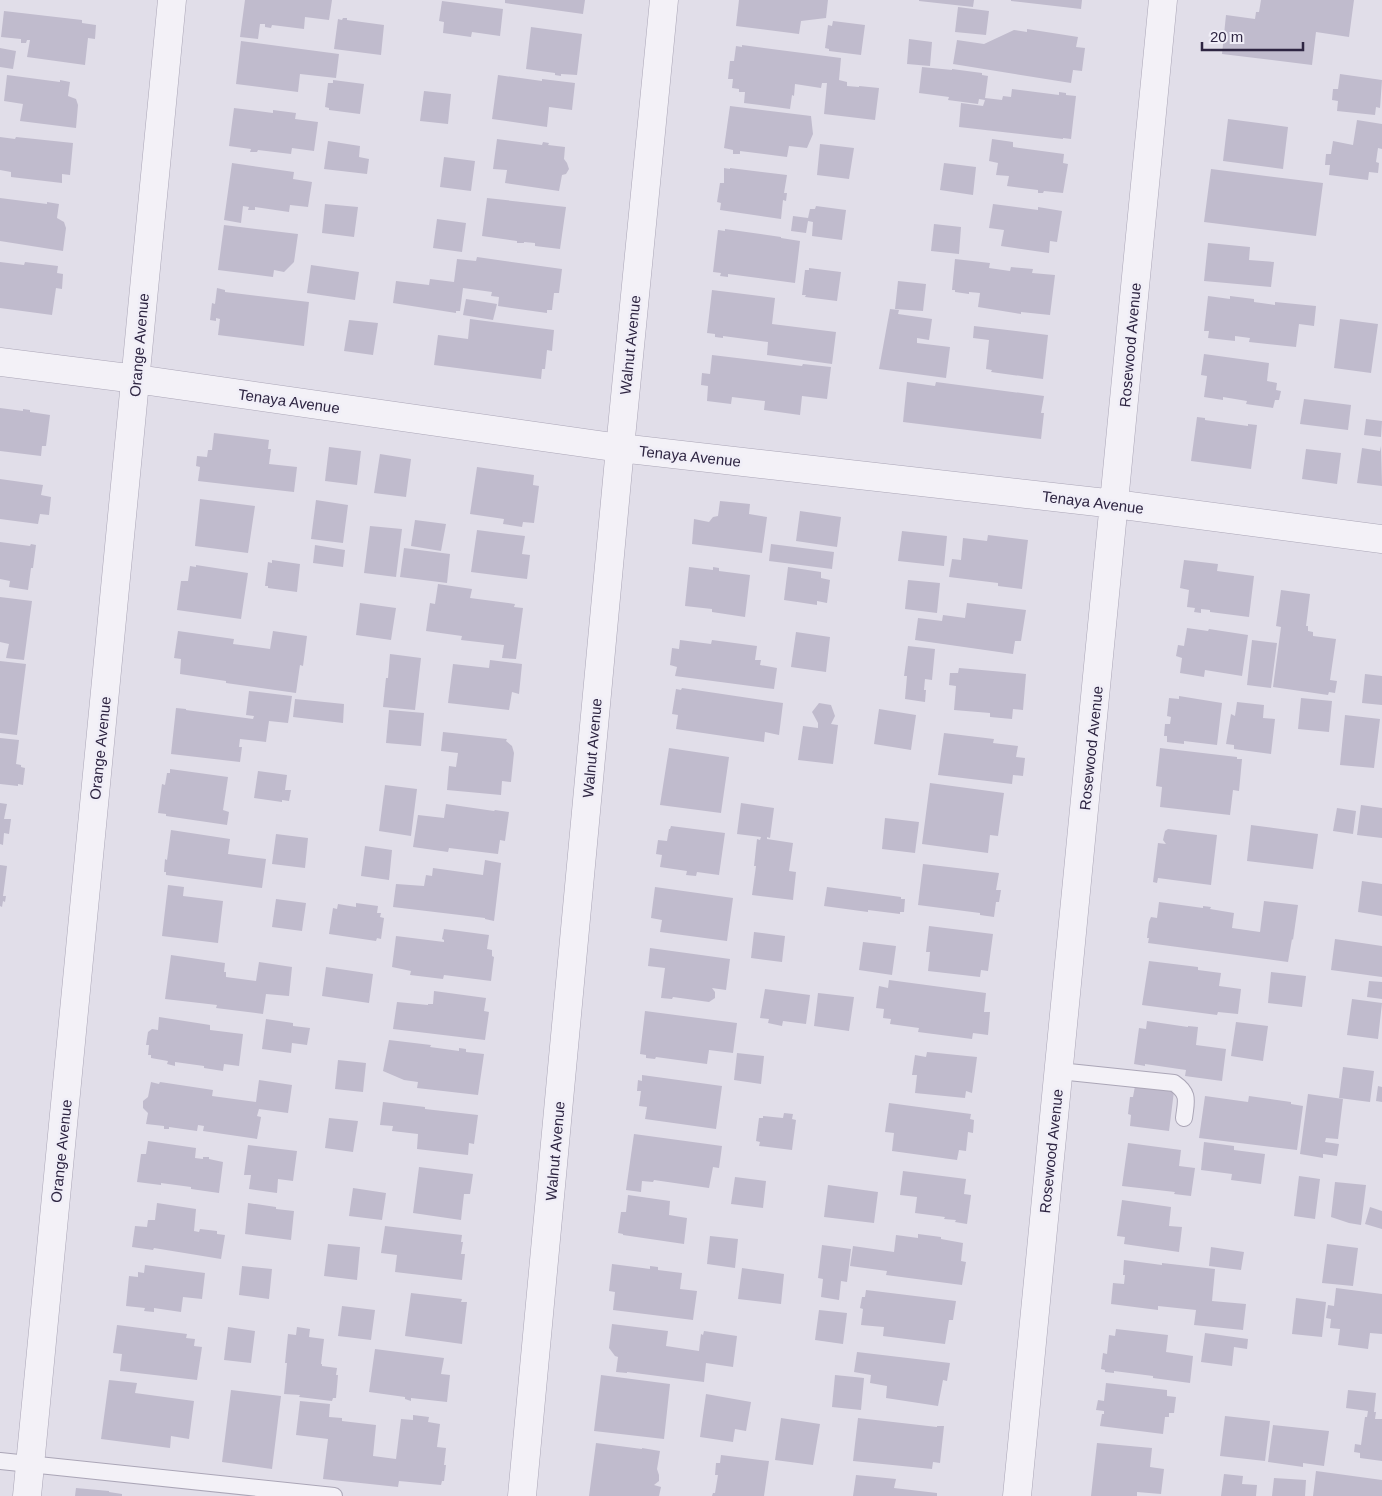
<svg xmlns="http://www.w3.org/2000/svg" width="1382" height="1496" viewBox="0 0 1382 1496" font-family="Arial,sans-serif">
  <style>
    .building { fill: #c0bbcd }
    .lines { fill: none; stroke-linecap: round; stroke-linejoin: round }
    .lane-casing { stroke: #aba6b7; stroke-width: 18 }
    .street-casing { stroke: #aba6b7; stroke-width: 29 }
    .lane { stroke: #f3f1f7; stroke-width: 16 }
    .street { stroke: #f3f1f7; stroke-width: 28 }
    .labels { text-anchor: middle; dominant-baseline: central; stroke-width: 5; stroke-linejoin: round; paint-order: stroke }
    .street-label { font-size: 15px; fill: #2e2542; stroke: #f0eef7 }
  </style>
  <rect width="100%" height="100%" fill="#e1dee9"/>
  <path class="building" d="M245 0H332L329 20 305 17 304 29 272 25 271 28 265 27V24H260L258 39 240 37Z
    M505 0H585L583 14 505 3Z
    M739 0H828L826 18 801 21 799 34 736 26Z
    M919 0H974L973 7 919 1Z
    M1011 0H1082L1081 9 1011 1Z
    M1261 0H1354L1349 37 1316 32 1312 65 1222 54 1226 15 1255 19 1256 12H1259Z
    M442 1 503 9 500 36 472 32 471 37 443 33 444 22 439 21Z
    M958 7 989 11 986 35 955 32Z
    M4 11 82 20V23L96 25 95 39 88 38 85 65 27 57 30 40H27L26 43H21V39L1 37Z
    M343 18H347V20L384 25 381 55 334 49 338 19 342 20Z
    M833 21 865 25 861 55 829 51V49L825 48 828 25 832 26Z
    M531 27 582 34 577 75 561 74V76L555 75V73L526 69Z
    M1027 29 1078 37 1076 47 1085 48 1082 71 1073 70 1071 83 953 64 957 40 984 44 1014 30 1027 32Z
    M909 39 932 42 930 66 907 64Z
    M241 41 339 54 336 78 300 74 298 92 236 84Z
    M742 45 841 58 839 80 847 82V86L859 87V86L879 88 875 120 824 114 827 83H822L821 88 795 84 794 96 792 95 790 109 744 103 745 92H739V89L732 88 733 79H728L730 61H734L736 46 742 47Z
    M0 48 16 51 13 69 0 67Z
    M922 67 952 70V69L982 73V75L988 76 985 98 1002 100 1003 96 1011 97 1012 89 1059 95V92L1066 93V95L1076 96 1071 139 1063 138V139L959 127 961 103 983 106 985 100 979 99 978 104 948 100 949 97 919 93Z
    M1340 74 1382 80 1380 108 1376 107 1375 115 1337 111 1338 101 1332 100 1333 89H1338Z
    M7 75 60 82V80L70 82 68 96 76 99 78 105 76 128 20 121 23 104 4 101Z
    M498 75 542 81V79L575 83 572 110 549 107 547 127 492 119Z
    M333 80 364 84 360 114 329 110V108L325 107 328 83H333Z
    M424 91 451 94 448 124 420 121Z
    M730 106 811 116 813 134 807 148 789 146 787 157 740 151V154H733V150L724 148Z
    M234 108 273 113V110L296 113 295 119 318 122 314 151 292 148 291 154 258 150 257 152H250L251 149 229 146Z
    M1228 119 1288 127 1283 169 1223 161Z
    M1357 120 1382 124V149L1378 148 1376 162 1379 163 1378 173 1369 172 1368 180 1329 175 1330 165H1325L1326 154H1331L1333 141 1353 145Z
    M0 137 15 139 16 137 73 143 70 175 62 174V183L11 177V172L0 170Z
    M497 139 542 145 543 142 549 143 548 145 565 147 564 159 567 163 569 169 566 174 562 175 559 191 505 183 507 170 493 169Z
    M992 139 1013 142V147L1064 154 1063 163 1068 164 1063 193 1044 191 1043 193H1038V190L1007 186 1009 176 996 175 998 163 989 161Z
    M328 141 360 146 359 157 369 159 367 174 324 169Z
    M820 144 854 148 849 179 817 175Z
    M444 157 475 161 471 191 440 187Z
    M232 163 294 172 293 179 312 182 308 207 290 205 289 212 255 207V210H248L249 207 243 206 241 223 224 220Z
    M944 163 976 167 973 195 940 190Z
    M724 168 730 169V168L787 175 784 193H787L786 201 783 200 781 219 720 210 721 203 717 202 720 183H724Z
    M1211 169 1323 183 1316 236 1204 222Z
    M0 198 47 204V202L59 204 57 218 64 222 66 228 63 251 0 241Z
    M487 198 566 207 560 249 535 246V243L524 242V243H517V241L482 236Z
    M325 204 358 207 354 237 322 233Z
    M993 204 1038 210V207L1062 211 1057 242 1050 241 1049 253 1001 246 1004 230 989 228Z
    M816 206 846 210 842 240 812 236 813 222 808 221 806 233 791 231 793 216 808 218 810 209H815Z
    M437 219 466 223 462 252 433 248Z
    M934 224 961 227 959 254 931 251Z
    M224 225 298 234 294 262 284 272 274 270 273 277 218 270Z
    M725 229 781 237V238L800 241 795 283 728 274V277L720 276 721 273 713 272 718 230 725 231Z
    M1208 243 1250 247 1249 260 1274 262 1271 287 1204 281Z
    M477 257 562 269 559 293H554L552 310H547V313L498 306 499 297 491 296 492 292 463 288 460 311H456V313L393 303 396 281 429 285 430 279 454 282 457 259 476 261Z
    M955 259 990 263 989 268 1010 271 1011 267 1033 269 1032 273 1055 275 1050 315 1021 312V314L978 307 980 293 969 292V294L955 292V290H952Z
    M0 262 24 265 25 262 58 266 57 273 63 274 62 289 56 288 52 315 0 308Z
    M311 265 359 272 355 300 307 293Z
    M809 268 841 272 837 301 805 297 806 295H802L805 270H809Z
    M898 281 926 284 923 311 895 309Z
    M217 288 225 290V292L309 302 304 346 218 335 220 319 216 318V321L210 320 212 303 215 304Z
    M712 290 775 298 772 324 836 332 832 364 767 355 768 342 723 336V338L715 337V334L707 333Z
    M1208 296 1230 299V296L1254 299V302L1275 305V302L1316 306 1314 326 1299 324 1296 347 1249 342 1250 338 1235 336V341L1208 338 1209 331H1204Z
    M466 299 497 304 493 320 463 315Z
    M890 309 899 310 898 314 932 319 929 340 917 338V343L950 347 946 378 879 369Z
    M470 319 554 330 552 351 547 350 545 369H542L541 379 434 365 438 335 468 339Z
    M1340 319 1378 324 1371 373 1334 368Z
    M349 320 378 323 373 355 344 351Z
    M974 326 1048 335 1043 379 991 372 992 370 986 369 989 340 973 338Z
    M1204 354 1269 363 1267 381 1277 383 1276 390 1281 391 1279 400H1275L1273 408 1246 404 1247 401 1223 397V400L1204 397 1207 376 1201 375Z
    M712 355 802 366 803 364 831 367 827 399 802 396 800 415 764 410 765 401 732 397 731 404 707 401 708 386 701 385 702 373 710 374Z
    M907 382 935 386 936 382 1044 396 1041 413H1044L1041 439 903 422Z
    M1304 399 1351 405 1348 430 1300 424Z
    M0 408 23 411V409L30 410V412L50 415 46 446H42L41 456 0 451Z
    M1197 417 1205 418V420L1248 426V424L1257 425 1251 469 1191 461Z
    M1366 419 1382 421 1381 437 1364 435Z
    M214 433 269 440 268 449H271L269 464 297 467 294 492 198 481 200 467 196 466 197 456 207 457 208 450H212Z
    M1381 446 1382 486 1357 483 1362 448 1380 451Z
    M329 447 361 451 357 485 325 481Z
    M1306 449 1341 453 1337 484 1302 479Z
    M380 454 411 459 406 497 374 493Z
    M477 467 534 475 533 485 539 486 534 523 523 522 522 527 503 524 504 519 470 514Z
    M0 479 43 485 41 495 51 497 49 515 40 514 38 524 0 519Z
    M200 499 255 506 248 553 195 546Z
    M316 500 348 505 343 543 311 539Z
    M720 501 750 504 749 514 767 517 762 553 692 544 694 519 709 522 713 517 718 516Z
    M800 511 841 517 837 547 796 541Z
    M415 520 446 524 441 551 411 546Z
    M370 526 402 529 396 577 364 573Z
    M477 530 525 536 522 554 530 555 527 579 471 572Z
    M902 531 947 536 944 566 898 561Z
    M988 535 1028 540 1022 589 998 586V583L949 577 952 559 961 560 963 538 987 541Z
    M0 542 30 546 31 544 36 545 33 568H31L28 590 9 587 10 581 0 579Z
    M771 544 834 552 832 569 769 561Z
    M315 545 345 550 343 567 313 563Z
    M404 548 450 554 447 583 400 577Z
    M272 560 300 564 297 592 268 588V586H265L268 562 272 563Z
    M1184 560 1218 564 1217 571 1254 576 1249 617 1210 612V610L1201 609V613L1194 612 1195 608 1187 607 1189 590 1180 588Z
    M196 565 248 573 241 619 177 610 181 581H188L190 566 196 567Z
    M689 567 713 570V567L719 568V571L750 575 745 617 712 612V609L685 606Z
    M788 567 821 572V578L830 580 827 603 817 601V605L784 600Z
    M908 580 940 583 937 613 905 609Z
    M438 584 472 589 470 598 515 604 514 607 523 608 516 659 502 658 504 645 461 640 462 636 426 631 430 603 435 604Z
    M1281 590 1310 594 1306 626H1308V631L1313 632V636L1336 639 1330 680 1337 681 1335 693 1329 692 1328 695 1273 687 1281 627 1276 626Z
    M0 597 32 601 24 660 6 658 9 644 0 642Z
    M360 603 396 608 391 640 356 635Z
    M967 603 1026 610 1021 641H1015L1013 654 915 640 918 618 942 621 943 615 965 618Z
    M1187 628 1208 631 1209 629 1248 635 1242 676 1205 670 1204 677 1180 673 1182 658 1176 656 1178 645 1184 646Z
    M178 631 234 639 233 644 270 649 273 631 307 636 303 666 300 665 296 693 226 683V681L180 674 181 659 174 658Z
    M796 632 830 637 826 672 791 667Z
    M680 640 711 644 712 640 757 646 755 660H761L760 665 777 668 774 689 675 676 677 667 670 665 672 648 679 649Z
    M1252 640 1277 643 1271 688 1247 685Z
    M908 646 935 649 932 680 925 679 924 690H926L925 702 905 699 907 676H904Z
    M390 654 421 658 415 710 383 707 386 678H388Z
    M490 660 522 664 519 694 512 692 509 710 448 703 453 664 489 668Z
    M0 661 26 664 17 735 0 733Z
    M959 668 1026 674 1023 710 1013 709 1012 719 990 717V713L954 710 956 686 949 685 950 673H958Z
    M1365 674 1382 676V705L1362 703Z
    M682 688 783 703 779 735 765 732 764 742 676 729 678 715 672 714 676 689 681 690Z
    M249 691 292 696 288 723 269 721 266 742 240 739 239 747H242L240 762 171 754 176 708 186 709V710L253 719 254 716 246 715Z
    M1179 696 1222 703 1217 745 1184 741V744L1167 742V736H1164L1165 724H1170L1171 717 1167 716 1169 698 1179 699Z
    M1301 698 1332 701 1329 732 1298 729Z
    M295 699 344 704 343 723 293 717Z
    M1237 702 1264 705 1263 718 1275 719 1271 754 1234 749V745L1226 744 1231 714 1235 716Z
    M819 703 831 705 835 716 831 724 838 725 833 764 798 760 803 726 818 728V723L812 712Z
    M879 709 916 715 911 750 874 744Z
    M389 710 424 713 421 746 386 743Z
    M1345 715 1380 719 1374 768 1340 765Z
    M443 732 507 739 506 741 512 746 514 753 511 782 502 781 501 795 447 790 449 766 456 767 458 753 441 751Z
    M944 733 994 739 993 743 1018 746 1016 757 1025 758 1023 776 1013 775 1012 784 938 775Z
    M0 738 19 740 16 764 21 765V767L25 768 23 785 18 784V786L0 784Z
    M669 748 729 757 721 813 660 805Z
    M1160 748 1237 757V759H1242L1239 791 1233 790 1230 815 1160 807 1162 787 1156 786Z
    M170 769 228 777 223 810 229 812 227 825 166 816V814L158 813 162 784 165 785 167 773H170Z
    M258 771 287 775 285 790H291L289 801 282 800V802L254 798Z
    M930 783 1004 793 998 836 990 835 988 853 922 844Z
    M385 785 417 789 411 836 379 831Z
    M0 803 7 804 4 819H11L9 834 4 833 3 845 0 844Z
    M741 803 774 808 770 838 767 837V839L793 843 789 871 796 872 793 900 752 895 756 866H754L757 839 760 840 761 837 737 834Z
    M446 804 494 811 495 810 509 812 505 841 500 840 498 854 449 848 448 852 413 847 418 815 444 818Z
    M1361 805 1382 808V838L1357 835Z
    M1337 808 1356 811 1353 834 1333 831Z
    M885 818 919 822 915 853 882 849Z
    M1251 825 1318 834 1313 869 1247 861Z
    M671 826 725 833 719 875 697 872 696 876 686 875 687 871 660 867 662 855 656 854 658 840 667 841 669 829H670Z
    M1168 829 1217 835 1211 885 1158 878 1157 883 1153 882 1158 843 1166 844 1163 840 1165 831Z
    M171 830 230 839 228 854 266 859 262 888 166 875V872H164L165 859 167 860Z
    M276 834 308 838 305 868 272 864Z
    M365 846 392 850 389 880 361 876Z
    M485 860 501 863 494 921 485 919V918L393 907 396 884 424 886 426 875 432 876 433 868 483 875Z
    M923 864 999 873 996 890H1001L999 902H996L994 917 980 915V913L918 905Z
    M0 865 7 866 3 896H6L5 902 3 901 2 907 0 906Z
    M1362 881 1382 884V916L1358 912Z
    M168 885 184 887 183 896 223 901 218 943 162 936Z
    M655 887 733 898 727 941 660 932 662 920 651 918Z
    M827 887 901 897V899H905L904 912H900V914L868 910V912L824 906Z
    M276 899 306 903 302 931 272 927Z
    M1264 901 1298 905 1293 940 1292 939 1288 962 1148 943 1149 938H1147L1149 922 1151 917 1157 918 1159 902 1203 908V906L1211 907 1210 909 1234 913 1232 928 1260 932Z
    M356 903 378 906 377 913H381L380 917 384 918 381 939 377 938 376 941 329 934 333 908 337 909 338 904 356 907Z
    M929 926 993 934 988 971 981 970 980 977 928 971 930 952H926Z
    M444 929 489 935 487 949 492 950V956L494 957 491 981 444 975 443 979 410 975 411 971 392 967 396 936 444 942V940L442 939Z
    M754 932 785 936 782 962 751 958Z
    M1335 939 1382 946V977L1331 970Z
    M863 942 896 946 892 975 859 970Z
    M650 948 730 959 726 990 712 988 715 992V998L709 1002 673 997 672 999 661 998 665 968 648 966Z
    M171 955 225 963 224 972H226V977L256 981 259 962 292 967 289 996 266 994 263 1014 216 1008 217 1005 165 999Z
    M1149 961 1198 967V970L1221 973 1219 986 1241 989 1238 1014 1218 1012 1217 1015 1142 1005Z
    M326 967 373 974 369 1003 322 996Z
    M1271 972 1306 976 1302 1007 1268 1003Z
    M889 980 986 993 984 1012H990L988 1035 973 1033 972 1039 918 1032 919 1028 890 1024 891 1019 883 1018 884 1009 876 1008 879 986 888 988Z
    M1369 981 1382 982V999L1367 997Z
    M765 989 810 995 806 1024 783 1021 782 1026 768 1023 769 1019 760 1018Z
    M434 991 486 998 484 1011 489 1012 485 1040 393 1029 397 1002 428 1005V1004H433Z
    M818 993 854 997 849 1031 814 1026Z
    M1352 999 1382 1003 1378 1039 1347 1035Z
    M645 1011 737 1023 733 1053 709 1050 707 1064 656 1057 655 1059 646 1058V1055L640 1054Z
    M159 1017 210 1025V1030L243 1034 239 1066 224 1064 223 1071 204 1068V1066L175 1062V1066L167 1064 168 1061 151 1058V1055H148L149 1045H146L148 1032 152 1029 158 1030Z
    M266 1019 293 1023V1026L310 1028 307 1045 292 1043 291 1053 262 1049Z
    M1147 1021 1188 1027V1026L1198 1027 1196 1045 1226 1049 1222 1081 1185 1076 1186 1070 1145 1064V1066L1134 1064 1139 1028 1146 1029Z
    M1236 1022 1268 1026 1263 1061 1231 1056Z
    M389 1040 431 1045 430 1047 459 1051V1048L466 1049V1052L484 1054 478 1095 417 1088 418 1082 404 1080 383 1071Z
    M927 1052 977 1057 972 1093 966 1091 965 1098 915 1093 917 1075H912L915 1055 926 1057Z
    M737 1053 764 1056 761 1084 734 1080Z
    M338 1060 366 1063 363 1092 335 1089Z
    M1343 1067 1374 1071 1370 1102 1339 1098Z
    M642 1075 722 1086 716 1129 645 1119 647 1107 639 1106 641 1091H637L638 1080 642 1081Z
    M259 1080 292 1085 288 1113 259 1109 257 1116 261 1117 257 1139 203 1131 204 1126 198 1125 197 1131 169 1127V1129H164V1126L146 1124 148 1113 143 1108V1101L148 1097 151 1082 159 1084 160 1082 213 1090 212 1096 256 1102Z
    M1135 1086 1174 1091 1169 1131 1130 1126 1131 1115 1128 1114 1130 1097H1133Z
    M1378 1086 1382 1087V1102L1376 1101Z
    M1308 1094 1343 1099 1338 1139 1326 1138 1325 1142 1339 1144 1337 1156 1323 1154V1158L1300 1154Z
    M1205 1096 1248 1102 1249 1096 1291 1102V1104L1303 1106 1297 1150 1199 1138Z
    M383 1102 425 1107V1109L478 1115 474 1144 469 1143 468 1155 417 1149 418 1134 392 1131 393 1126 380 1125Z
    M889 1103 971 1114 970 1119 974 1120 973 1133 968 1132 966 1151 959 1150 957 1160 892 1151 894 1133 885 1132Z
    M784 1113 793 1114 792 1119 796 1120 792 1150 759 1146 760 1142 756 1141 759 1118H763V1116L783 1118Z
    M329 1118 358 1121 353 1152 325 1148Z
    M634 1134 722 1146 719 1168 713 1167 709 1188 654 1180 653 1182 642 1181 641 1192 626 1190Z
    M148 1141 196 1148 195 1158 203 1159V1157H209V1159L223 1162 219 1193 191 1189V1187L161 1183V1185L137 1182 141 1154H146Z
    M1204 1142 1234 1146V1150L1265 1154 1261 1184 1231 1180 1232 1174 1201 1170Z
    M1128 1143 1181 1150 1179 1166 1195 1168 1191 1196 1174 1194 1175 1192 1122 1186Z
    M248 1145 297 1151 293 1181 278 1179 277 1193 249 1189 251 1175H244Z
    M419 1167 473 1174 470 1194H464L461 1220 413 1213Z
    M903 1171 966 1179 964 1194 971 1195 967 1224 955 1222 956 1220 944 1219 945 1217 915 1213 917 1197 900 1195Z
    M1299 1176 1320 1179 1315 1219 1294 1216Z
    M735 1177 766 1181 763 1208 731 1204Z
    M1335 1182 1366 1185 1361 1225 1349 1223 1331 1217Z
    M828 1185 878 1192 874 1223 824 1217Z
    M353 1188 386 1193 382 1220 349 1216Z
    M628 1195 670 1201 669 1215 687 1218 684 1244 623 1235V1234L618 1233 621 1212H626Z
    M1122 1200 1171 1207 1169 1226 1182 1227 1179 1252 1124 1244 1125 1237 1117 1236Z
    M157 1203 196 1209 194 1231 199 1232 200 1229 217 1231V1234L225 1235 221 1259 154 1248 153 1250 132 1247 135 1226 147 1227 148 1220H155Z
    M248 1203 276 1207V1209L294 1211 291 1240 245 1234Z
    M1370 1207 1382 1211V1229L1365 1224Z
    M385 1226 462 1235 461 1242H463L461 1254H465L462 1280 395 1272 397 1255 381 1253Z
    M918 1234 941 1237V1239L963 1243 961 1261 966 1262 962 1285 886 1275 887 1271 850 1266 853 1246 894 1252 896 1235 918 1238Z
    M710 1236 738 1239 735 1268 707 1264Z
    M328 1244 360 1247 357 1280 324 1276Z
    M1327 1244 1358 1248 1353 1286 1322 1283Z
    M822 1245 851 1249 847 1282 841 1281 839 1300 821 1297 823 1279 818 1278Z
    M1211 1247 1244 1252 1241 1270 1209 1266Z
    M1124 1260 1162 1265V1263L1215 1269 1212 1301 1246 1304 1243 1330 1194 1325 1196 1310 1158 1306V1310L1111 1304 1113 1283 1124 1284 1125 1275H1123Z
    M612 1264 650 1269V1266L658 1267V1270L682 1273 680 1289 697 1291 693 1320 613 1310 615 1292 609 1291Z
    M145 1265 205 1273 202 1299 183 1297 181 1312 154 1308V1312L144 1311 145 1308 126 1306 129 1276 138 1277V1272L144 1273Z
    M242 1266 272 1269 269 1299 239 1295Z
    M742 1268 784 1274 781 1304 738 1299Z
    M1336 1288 1382 1294V1334L1370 1333 1368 1349 1338 1345 1340 1329 1330 1328 1331 1319 1326 1318 1328 1305 1334 1306Z
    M866 1290 956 1301 953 1320H949L945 1344 883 1336 884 1327 861 1325 863 1309 860 1308 862 1297H865Z
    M411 1293 462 1299 461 1302H467L462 1344 405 1336Z
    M1296 1298 1326 1302 1322 1337 1292 1334Z
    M342 1306 375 1310 371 1340 338 1336Z
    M819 1310 847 1313 843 1344 815 1340Z
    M612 1324 668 1331 666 1346 699 1351 701 1334 703 1335 704 1331 737 1336 733 1367 706 1363 704 1382 627 1372V1373L616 1372 618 1357 615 1356 609 1348Z
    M117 1325 187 1334 186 1338 195 1339 194 1346 202 1347 197 1380 120 1371 122 1354 113 1353Z
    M228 1327 255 1331 251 1363 224 1360Z
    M297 1327 310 1329 309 1337 324 1339 321 1364H322V1366L337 1368 336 1375H338L336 1398H333L332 1401 299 1397 300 1395 284 1394 287 1363H285L288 1334 296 1335Z
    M1116 1329 1168 1335 1166 1352 1193 1356 1190 1383 1153 1378V1376L1114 1371V1373L1105 1372V1370L1101 1369 1103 1353 1107 1354 1109 1335 1115 1336Z
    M1205 1333 1248 1339 1247 1349 1234 1347 1232 1366 1201 1362Z
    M375 1349 444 1358 441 1374 450 1375 447 1402 411 1398V1401L405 1399V1397L369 1392Z
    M857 1352 950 1363 947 1381 943 1380 938 1406 886 1398 887 1386 870 1383 871 1375 854 1372Z
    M601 1375 670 1384 664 1439 594 1431Z
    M835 1375 864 1378 861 1410 832 1407Z
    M109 1380 137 1383 135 1393 194 1401 189 1439 171 1436 170 1448 101 1439Z
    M1106 1383 1167 1390V1396L1176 1397 1174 1413H1169V1417H1165L1163 1434 1100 1426 1102 1414H1104V1411L1096 1410 1098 1400 1104 1401Z
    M231 1390 281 1396 272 1469 222 1462Z
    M1348 1390 1376 1393 1374 1412H1376L1375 1419H1382V1461L1360 1458V1453L1354 1452 1355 1444 1361 1445 1365 1417H1367L1368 1411 1346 1408Z
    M706 1394 751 1402 746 1431 735 1429 733 1442 700 1437Z
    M300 1401 330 1404 329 1417 342 1418V1421L376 1425 373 1456 396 1459 401 1419 413 1420V1415L429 1417 428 1422 440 1424 437 1447 446 1448 444 1465H446L444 1481H442L441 1485 399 1481 398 1487 323 1479 328 1439 296 1435Z
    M1225 1416 1270 1421 1265 1461 1220 1456Z
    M781 1418 820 1424 813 1465 775 1460Z
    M858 1418 937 1427V1426H944L940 1463 933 1462 932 1469 853 1461Z
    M1273 1425 1329 1431 1324 1466 1303 1463V1467L1268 1462Z
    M596 1443 642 1449V1448L660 1451 657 1469 659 1475V1481L654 1485 661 1487 659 1496H589Z
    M1097 1443 1152 1448 1150 1467 1164 1469 1161 1494 1137 1492V1496H1091Z
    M721 1455 769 1461 764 1496H712L713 1493H715L718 1475H715L716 1463H720Z
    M1316 1471 1382 1480V1496H1313Z
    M1224 1474 1243 1476 1242 1484 1257 1485 1256 1496H1221Z
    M856 1475 896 1479 894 1488 937 1493V1496H853Z
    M1274 1478 1306 1480 1305 1496H1272Z
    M76 1488 109 1491V1492L122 1494V1496H75Z"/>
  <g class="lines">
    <g class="lane-casing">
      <path id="lane" d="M1059 1071 1174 1083C1190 1094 1186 1101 1184 1118
        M0 1461 334 1496"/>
    </g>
    <g class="street-casing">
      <path id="street" d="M0 362 136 379 620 448 1115 504 1382 539
        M27 1496 172 0
        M522 1496 620 448 664 0
        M1017 1496 1163 0"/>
    </g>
    <use href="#lane" class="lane"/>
    <use href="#street" class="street"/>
  </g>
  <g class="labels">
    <g class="street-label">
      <text transform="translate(139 345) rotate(-85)">Orange Avenue</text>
      <text transform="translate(630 345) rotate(-84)">Walnut Avenue</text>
      <text transform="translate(1130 345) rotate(-85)">Rosewood Avenue</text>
      <text transform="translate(289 401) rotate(8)">Tenaya Avenue</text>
      <text transform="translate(690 456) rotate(6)">Tenaya Avenue</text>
      <text transform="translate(1093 502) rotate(7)">Tenaya Avenue</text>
      <text transform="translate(100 748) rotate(-84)">Orange Avenue</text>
      <text transform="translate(592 748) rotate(-85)">Walnut Avenue</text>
      <text transform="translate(1091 748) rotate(-84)">Rosewood Avenue</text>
      <text transform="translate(61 1151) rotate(-84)">Orange Avenue</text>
      <text transform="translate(555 1151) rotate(-85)">Walnut Avenue</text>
      <text transform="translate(1051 1151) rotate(-84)">Rosewood Avenue</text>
    </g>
  </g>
  <path d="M1202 42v8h101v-8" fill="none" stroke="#2e2542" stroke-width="2.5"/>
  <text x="1210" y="42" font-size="15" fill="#2e2542" stroke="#f0eef7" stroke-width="4" paint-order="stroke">20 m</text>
</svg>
